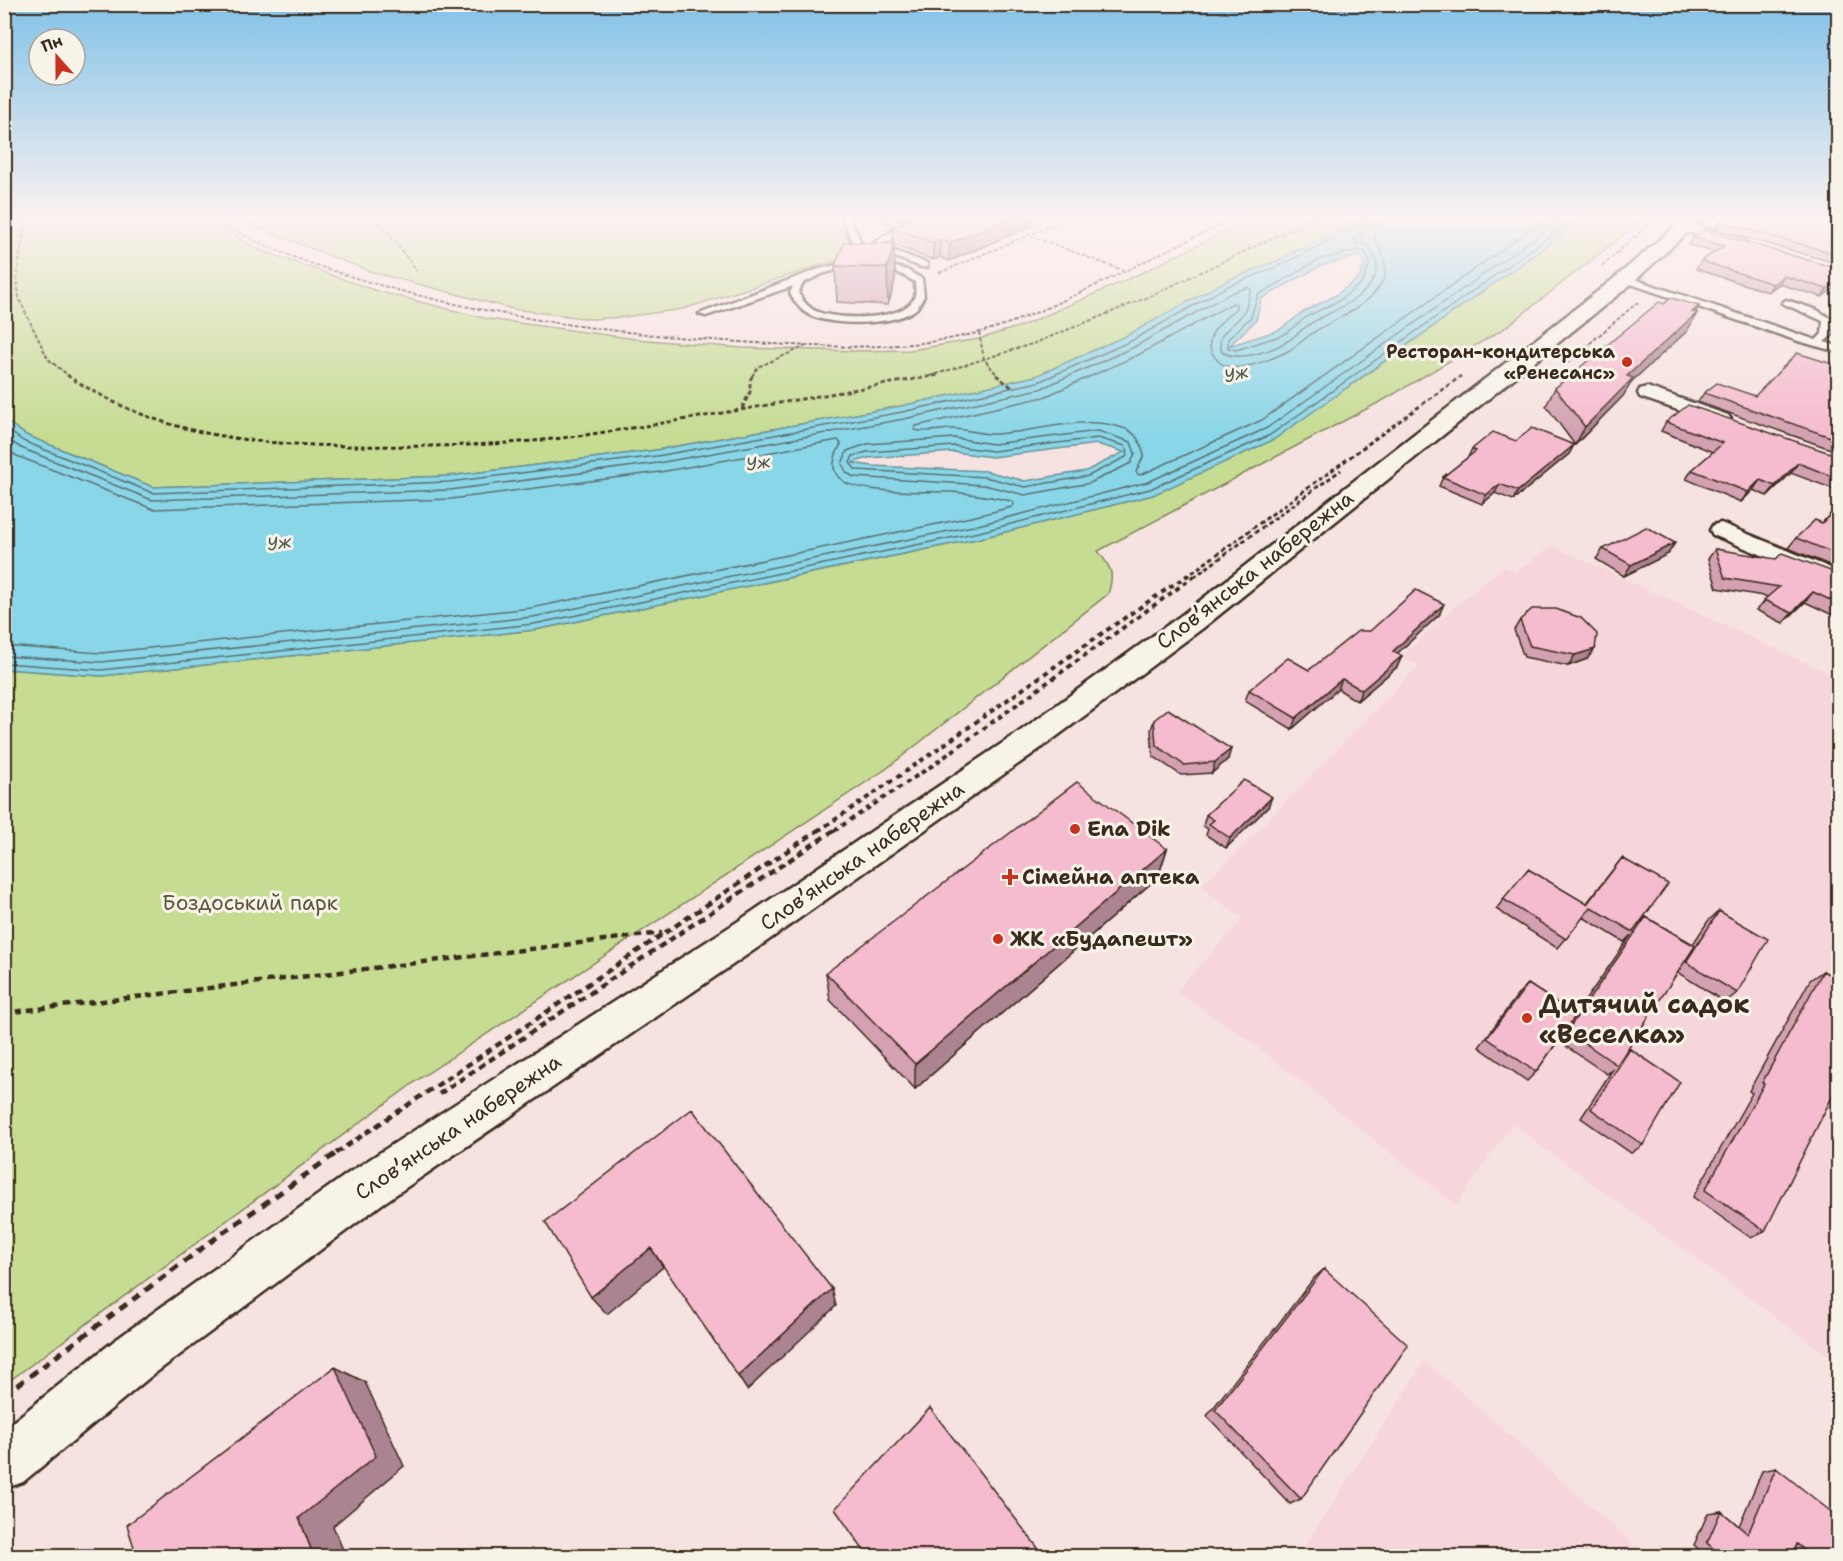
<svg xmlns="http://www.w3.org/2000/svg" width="1843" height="1561" viewBox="0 0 1843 1561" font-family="'Shantell Sans',sans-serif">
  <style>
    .built { fill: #f6d6db }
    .green { fill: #c5dc92; stroke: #808358; stroke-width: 1.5 }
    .water { fill: #89d6e8; stroke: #6a9197; stroke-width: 1.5; fill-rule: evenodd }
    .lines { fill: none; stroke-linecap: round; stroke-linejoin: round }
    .shore { stroke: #5a6f6f; stroke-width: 1.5 }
    .lane-casing { stroke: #3b2a1e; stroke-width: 5 }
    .street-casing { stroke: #3b2a1e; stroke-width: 5 }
    .secondary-casing { stroke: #3b2a1e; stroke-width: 5 }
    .path-far4 { stroke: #3b2a1e; stroke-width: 2; stroke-dasharray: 4 2; stroke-linecap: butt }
    .path-far3 { stroke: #3b2a1e; stroke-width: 3; stroke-dasharray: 4.5 3; stroke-linecap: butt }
    .path-far2 { stroke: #3b2a1e; stroke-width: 4; stroke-dasharray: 5 4.5; stroke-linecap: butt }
    .path-far1 { stroke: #3b2a1e; stroke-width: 4.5; stroke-dasharray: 7 5; stroke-linecap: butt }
    .path { stroke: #3b2a1e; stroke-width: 5; stroke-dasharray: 9 7; stroke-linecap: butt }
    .lane { fill: #f7f3e8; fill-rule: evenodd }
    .street { fill: #f7f3e8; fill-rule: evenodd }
    .secondary { fill: #f7f3e8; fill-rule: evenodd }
    .wall { fill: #d3a1b1; stroke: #3b2a1e; stroke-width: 1.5 }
    .shaded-wall { fill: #ac8390; stroke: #3b2a1e; stroke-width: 1.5 }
    .building { fill: #f5bbce; stroke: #3b2a1e; stroke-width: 1.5 }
    .poi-dot { fill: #c8321e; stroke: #f7f3e8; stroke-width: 2 }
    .labels { text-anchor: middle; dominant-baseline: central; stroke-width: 6; stroke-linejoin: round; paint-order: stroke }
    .far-poi-label { font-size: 18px; font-weight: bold; fill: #3b2a1e; stroke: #f7f3e8; text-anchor: end }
    .far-water-label { font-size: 18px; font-style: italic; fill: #4e5550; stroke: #f7f3e8 }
    .street-label { font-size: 21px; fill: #3b2a1e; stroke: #f7f3e8 }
    .poi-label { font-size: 21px; font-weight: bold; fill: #3b2a1e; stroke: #f7f3e8; text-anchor: start }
    .park-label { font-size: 21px; fill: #5e563b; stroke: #f7f3e8 }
    .near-poi-label { font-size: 26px; font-weight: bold; fill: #3b2a1e; stroke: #f7f3e8; text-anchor: start }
  </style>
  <rect width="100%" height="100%" fill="#f6e2e0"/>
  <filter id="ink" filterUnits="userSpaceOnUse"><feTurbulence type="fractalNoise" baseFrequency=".0167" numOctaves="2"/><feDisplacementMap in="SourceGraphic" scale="12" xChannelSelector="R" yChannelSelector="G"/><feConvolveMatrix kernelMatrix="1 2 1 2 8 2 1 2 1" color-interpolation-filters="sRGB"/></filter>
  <g filter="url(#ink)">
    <path class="built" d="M1553 546 1838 678V1363L1512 1124 1456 1205 1254 1044 1176 991 1243 919 1201 886 1231 858 1419 665 1402 657 1453 608 1503 567 1515 572Z
      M1425 1361 1647 1556H1298Z"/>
    <path class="green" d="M5 217H206L257 249 377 291 488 319 636 339 741 348 855 351 910 350 979 339 1024 325 1135 276 1254 217H1364L1277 261 1224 282 1128 335 1036 376 901 406 656 450 449 476 153 487 26 435 5 420Z
      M238 217H823L851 236 847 257 683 309 624 317 591 319 513 309 372 272 246 223Z
      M1587 217H1646L1505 328 1389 397 1098 551C1111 568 1115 572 1108 594L886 769 419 1079 5 1384V669L101 676 535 630 981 538 1152 495 1350 386Z"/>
    <path class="water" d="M1364 217H1587L1273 440 1153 495 981 538 535 630 101 676 5 669V420L26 435 153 487 449 476 656 450 901 406 1036 376 1128 335 1224 282 1277 261ZM1360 256 1365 264 1360 277 1336 295 1305 311 1279 330 1229 346 1256 320 1261 299 1320 266ZM1097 444 1124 452 1086 471 1025 481 986 471 873 466 852 463 868 458 954 452 992 457Z"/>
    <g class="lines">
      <path class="shore" d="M1382 217 1374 237C1382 252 1391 268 1381 284 1367 308 1336 318 1314 332 1305 338 1297 346 1288 351 1272 359 1247 369 1230 367 1222 366 1216 360 1212 353 1203 334 1224 320 1236 308V304L1233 303 1138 355 1044 397 916 426 914 430C926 433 938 430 950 429 966 428 980 435 996 434 1036 432 1083 414 1123 428 1137 432 1140 442 1144 455L1136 472 1139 475 1145 473 1262 420 1548 217
        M1359 250 1365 252 1370 262 1363 282 1340 300 1308 316 1283 335 1236 350 1228 348V339L1251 317 1258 295 1318 260Z
        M4 427 23 441 153 493 449 482 657 456 902 412 1038 382 1131 341 1226 287 1279 266 1362 224 1365 217
        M1098 431 1131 442 1135 453 1131 463 1090 483 1025 495 984 485 854 477 847 473 842 464 847 451 867 444 954 438 993 444Z
        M4 437 21 448 152 500 450 490 658 463 904 419 1040 389 1134 347 1229 294 1248 287 1251 290C1248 297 1248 306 1243 313 1234 328 1214 331 1222 352 1241 363 1274 350 1291 339 1298 333 1305 327 1313 322 1333 310 1370 298 1376 272 1379 262 1373 254 1369 246L1356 242 1354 239 1369 229 1373 217
        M1098 438 1125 446 1128 451 1126 457 1088 476 1025 487 985 477 856 470 850 463 853 456 867 452 954 446 993 451Z
        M4 448 17 456 153 509 451 499 660 472 838 440 841 444C834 456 829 472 843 481 861 494 927 491 952 492 973 494 992 497 1012 501L1014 504 1012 507 976 516 531 608 101 653 4 646
        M4 656 101 662 533 617 978 525 1148 482 1267 428 1564 217
        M4 663 101 670 534 624 979 532 1150 489 1270 435 1577 217"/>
      <g class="lane-casing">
        <path id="lane" d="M842 217H850L868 260 822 274 803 283 798 293C803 301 809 309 818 312 838 320 907 322 915 296 916 292 915 286 915 282L901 274 873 266V262H876L907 270 922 279 924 296C922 299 920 304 917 308 898 326 830 327 808 314 799 309 794 301 790 293L793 286 706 316 699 314 816 270 859 259Z
          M878 217 897 219 905 228 902 234 881 246 927 263V267H921L872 248V244L897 228 891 223Z
          M1625 276 1816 340 1822 334 1823 321 1782 303 1786 300 1817 310 1833 320 1832 335 1824 342 1838 346V352L1798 341 1622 281 1621 279Z"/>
      </g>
      <g class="street-casing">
        <path id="street" d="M1686 223 1743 239 1746 242 1738 247 1681 230 1679 227Z
          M1647 387 1728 415 1731 419 1728 423 1721 425 1640 397 1638 393 1640 389Z
          M1721 523 1838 571V586L1713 535 1710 530 1713 525Z"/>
      </g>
      <g class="secondary-casing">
        <path id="secondary" d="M1686 217H1704L1630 285 1203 628 1041 748 763 944 382 1204 150 1377 23 1482 4 1489V1429L114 1341 350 1172 737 922 1019 732 1183 614 1616 277Z"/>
      </g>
      <path class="path-far4" d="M26 217 17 276 19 299 48 359 69 376
        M212 217C263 249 318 267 376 284 495 318 618 334 741 342 818 347 897 352 972 334 1020 323 1066 299 1111 278 1153 257 1195 237 1237 217
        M376 217 417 271
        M1116 226 1135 217
        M1031 236 1125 271
        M1602 266 1657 217
        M939 273 1071 217
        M979 332 984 359 998 376
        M1587 346 1601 351
        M1567 363 1639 301
        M752 376 758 367 806 346
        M930 376 1035 343 1146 298 1317 217"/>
      <path class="path-far3" d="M67 375C79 384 92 390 106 398 182 438 266 445 352 446 427 447 503 446 578 436 699 419 819 395 939 375
        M996 375 1014 389
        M742 408 750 392V380L753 375
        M1186 577 1461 376
        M1194 577 1341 470"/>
      <path class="path-far2" d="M818 831C943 748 1063 658 1188 575
        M834 831 933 765 1196 575"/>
      <path class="path-far1" d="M4 1013 662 933
        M439 1094 836 829
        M336 1153 820 829"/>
      <path class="path" d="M4 1395 224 1232 338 1152"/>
      <use href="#lane" class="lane"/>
      <use href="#street" class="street"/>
      <use href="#secondary" class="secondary"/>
    </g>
    <path class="wall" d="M896 217H1037L1036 220 1031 222V226L949 261 940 257 933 260 894 245 895 280 888 305 837 302 835 266 893 244V227L907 222Z
      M1839 217V264L1715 229 1719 221Z
      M1693 237 1839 269V284L1822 297 1779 284 1768 292 1696 269 1701 261 1714 252 1689 245Z
      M1664 304 1699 306 1695 313H1697L1687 331 1632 381 1623 396 1575 445 1546 406 1555 388Z
      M1839 366V452L1698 402 1704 393 1755 396Z
      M1666 422 1839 456V491L1791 473 1767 496 1753 490 1741 502 1686 479 1692 470 1713 452 1661 431Z
      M1516 441 1574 445 1569 454 1513 500 1495 493 1482 504 1439 486 1443 477 1468 457 1472 449Z
      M1839 505V569L1788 548 1796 538 1822 523Z
      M1603 549 1668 554 1624 576 1596 559Z
      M1715 549 1839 574V618L1805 602 1783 623 1756 610 1769 597 1717 588 1708 559Z
      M1439 615 1397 653 1402 656 1397 667 1357 701 1338 689 1292 729 1245 701 1249 690 1309 670 1370 631Z
      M1520 620 1587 659 1568 666 1524 657 1514 630Z
      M1154 720 1228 759 1212 773 1181 775 1153 756 1151 730Z
      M1268 807 1226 848 1206 835 1208 829 1203 826 1206 815Z
      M1167 849 1158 877 915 1089 830 1000 826 973Z
      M1622 858 1639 924 1646 917 1693 944 1708 921 1719 911 1737 993 1725 1002 1677 972 1624 1055 1630 1049 1643 1145 1631 1153 1581 1118 1613 1069 1607 1074 1558 1041 1536 1072 1527 1081 1479 1047 1519 993 1528 984 1575 1015 1631 935 1624 942 1583 917 1557 948 1496 909 1528 869 1586 904Z
      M1823 971 1765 1231 1751 1238 1693 1197 1752 1093 1749 1091 1810 980Z
      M1324 1269 1301 1499 1290 1504 1207 1416 1314 1278Z
      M1776 1468 1839 1557H1796L1793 1554 1792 1557H1708L1694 1545 1708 1513 1721 1511 1739 1526 1762 1471Z"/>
    <path class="shaded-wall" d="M1013 217H1037L1036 220 1031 222V226L949 261 950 243Z
      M940 240V257L933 260V243Z
      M894 244 895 280 888 305 887 268Z
      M1784 276 1779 284 1768 292 1773 284Z
      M1839 280V284L1822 297 1827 289Z
      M1699 306 1692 318 1697 313 1687 331 1632 381 1623 396 1575 445 1585 427 1627 376Z
      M1574 445 1569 454 1513 500 1518 491Z
      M1798 463 1791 473 1767 496 1775 486Z
      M1760 480 1753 490 1741 502 1748 492Z
      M1500 484 1495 493 1482 504 1486 495Z
      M1675 543 1668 554 1624 576 1631 565Z
      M1813 592 1805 602 1783 623 1792 613Z
      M1444 604 1439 615 1388 662 1393 651Z
      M1595 649 1587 659 1568 666 1575 655Z
      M1402 656 1397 667 1357 701 1362 690Z
      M1342 679 1338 689 1292 729 1296 718Z
      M1231 749 1228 759 1212 773 1215 762Z
      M1272 797 1268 807 1226 848 1230 838Z
      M1167 849 1158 877 915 1089V1064Z
      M651 1248 663 1267 607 1314 591 1297Z
      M832 1289 836 1306 747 1390 738 1376Z
      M335 1367 365 1382 404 1466 333 1526 346 1557H314L299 1518Z"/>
    <path class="building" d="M919 217H1013L950 243 940 240 933 243 893 227Z
      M1727 217H1839V255L1719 221Z
      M1704 230 1839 269V280L1827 289 1784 276 1773 284 1701 261 1724 246 1693 237Z
      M844 242 894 244 887 268 835 266Z
      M1671 298 1699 306 1692 312 1697 313 1627 376 1633 378 1585 427 1555 388 1659 302 1664 304Z
      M1797 353 1839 366V440L1704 393 1717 383 1755 396Z
      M1688 405 1839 456V479L1798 463 1775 486 1760 480 1748 492 1692 470 1723 443 1666 422Z
      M1532 428 1574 445 1518 491 1500 484 1486 495 1443 477 1476 451 1472 449 1493 432 1516 441Z
      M1839 505V555L1796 538 1815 520 1822 523Z
      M1646 527 1675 543 1631 565 1603 549Z
      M1715 549 1776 559 1782 553 1839 574V604L1813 592 1792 613 1764 600 1779 587 1725 578Z
      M1416 590 1444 604 1393 651 1402 656 1362 690 1342 679 1296 718 1249 690 1288 658 1309 670 1358 631H1370Z
      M1532 609H1556L1581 618 1597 634 1595 649 1575 655 1530 646 1520 620Z
      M1168 709 1231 749 1215 762 1184 765 1156 745 1154 720Z
      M1244 780 1272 797 1230 838 1209 824 1214 820 1206 815Z
      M1077 782 1167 849 915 1064 826 973Z
      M1622 858 1668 884 1633 932 1591 907 1566 939 1503 899 1528 869 1587 904Z
      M1719 911 1768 939 1737 993 1686 962Z
      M1646 917 1695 946 1617 1065 1567 1031Z
      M1823 971 1839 980V1083L1765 1231 1705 1190 1764 1084 1762 1083Z
      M1528 984 1576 1015 1536 1072 1487 1038Z
      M1630 1049 1680 1082 1643 1145 1591 1109Z
      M692 1109 832 1289 738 1376 651 1248 591 1297 545 1222Z
      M1324 1269 1408 1345 1301 1499 1215 1410Z
      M335 1367 376 1456 299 1518 314 1557H137L127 1525Z
      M930 1408 1045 1557H868L835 1509Z
      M1776 1468 1839 1518V1557H1813L1797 1544 1792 1557H1723L1707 1543 1721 1511 1748 1534Z"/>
  </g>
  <linearGradient id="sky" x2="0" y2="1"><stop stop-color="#82c2e8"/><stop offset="0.5" stop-color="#fbf2f1"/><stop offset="1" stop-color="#fbf2f1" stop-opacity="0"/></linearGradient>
  <rect width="1843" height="436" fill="url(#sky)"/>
  <g class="poi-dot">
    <circle cx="1627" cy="362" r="6"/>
    <circle cx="1075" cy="829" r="6"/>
    <path d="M1007 868h6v6h6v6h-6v6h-6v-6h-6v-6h6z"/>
    <circle cx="998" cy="939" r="6"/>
    <circle cx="1527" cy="1018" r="6"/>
  </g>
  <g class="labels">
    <g class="far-poi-label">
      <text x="1615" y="352">Ресторан-кондитерська<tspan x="1615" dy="21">«Ренесанс»</tspan></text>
    </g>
    <g class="far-water-label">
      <text transform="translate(1236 374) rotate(-14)">Уж</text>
      <text transform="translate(758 463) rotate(-9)">Уж</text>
      <text transform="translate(279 543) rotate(-9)">Уж</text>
    </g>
    <g class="street-label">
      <text transform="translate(1255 570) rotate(-38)">Словʼянська набережна</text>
      <text transform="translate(862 856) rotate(-35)">Словʼянська набережна</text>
      <text transform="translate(458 1127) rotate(-34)">Словʼянська набережна</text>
    </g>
    <g class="poi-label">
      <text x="1087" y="829">Ena Dik</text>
      <text x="1022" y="877">Сімейна аптека</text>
      <text x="1010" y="939">ЖК «Будапешт»</text>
    </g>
    <g class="park-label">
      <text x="250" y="903">Боздоський парк</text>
    </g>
    <g class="near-poi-label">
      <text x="1539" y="1003">Дитячий садок<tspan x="1539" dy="30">«Веселка»</tspan></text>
    </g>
  </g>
  <rect width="1843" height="1561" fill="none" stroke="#f7f3e8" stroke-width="24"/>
  <rect x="12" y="12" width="1819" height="1537" fill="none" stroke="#3b2a1e" stroke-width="2" filter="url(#ink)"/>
  <g transform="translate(57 57) rotate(339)"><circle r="28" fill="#f7f3e8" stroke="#aca397" stroke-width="1.5"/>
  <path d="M0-4.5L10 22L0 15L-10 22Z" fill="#c8321e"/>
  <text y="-9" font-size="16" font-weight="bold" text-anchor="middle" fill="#3b2a1e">Пн</text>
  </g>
</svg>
